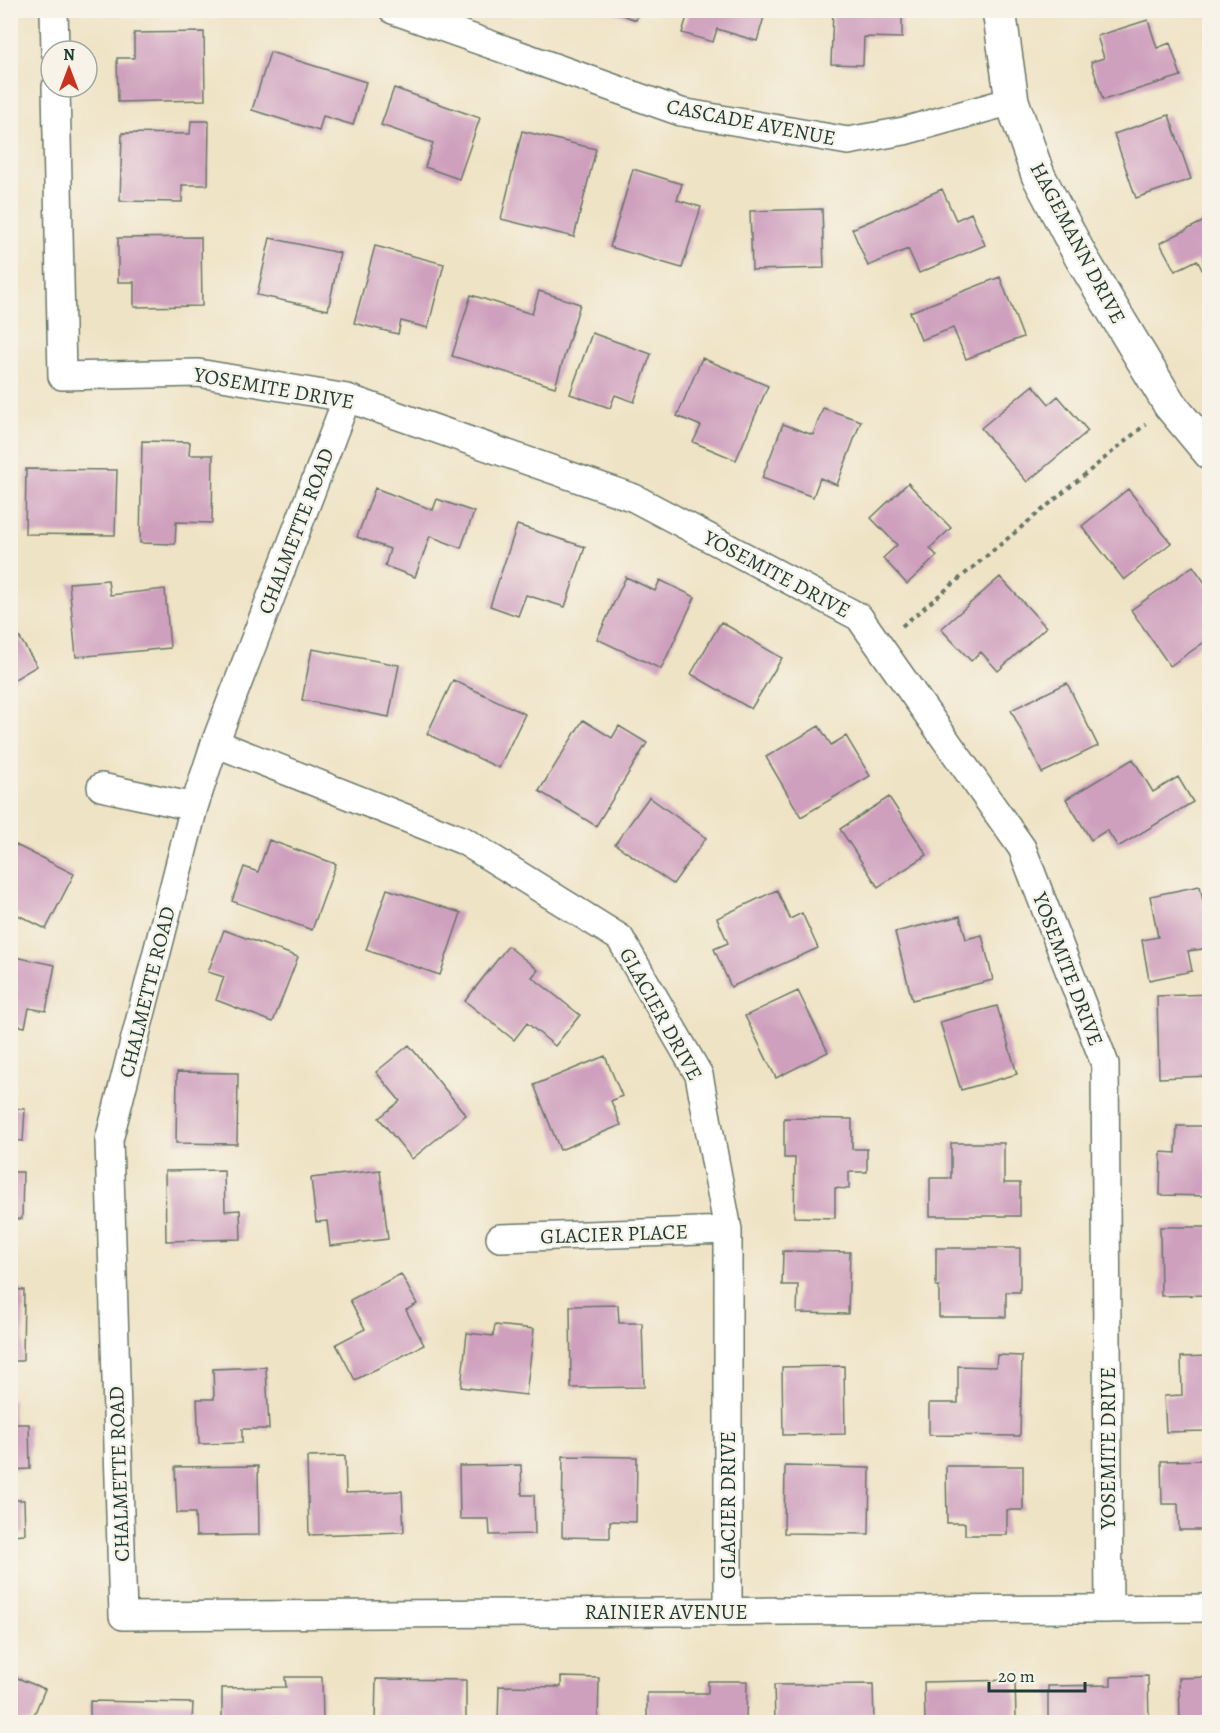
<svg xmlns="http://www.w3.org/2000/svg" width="1220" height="1733" viewBox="0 0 1220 1733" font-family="Alegreya,serif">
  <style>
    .building { fill: #cfa0be }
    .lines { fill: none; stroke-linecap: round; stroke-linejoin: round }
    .street-casing { stroke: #687767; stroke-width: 30 }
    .secondary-casing { stroke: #687767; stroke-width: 36 }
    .path { stroke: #687767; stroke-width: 4; stroke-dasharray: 4.5 4.5; stroke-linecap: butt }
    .street { stroke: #fff; stroke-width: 27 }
    .secondary { stroke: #fff; stroke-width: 33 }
    .labels { text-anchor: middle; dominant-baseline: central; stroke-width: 5; stroke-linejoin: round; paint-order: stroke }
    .street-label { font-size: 21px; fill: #1f3d34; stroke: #f7f3e8 }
  </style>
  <rect width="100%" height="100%" fill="#f7f3e8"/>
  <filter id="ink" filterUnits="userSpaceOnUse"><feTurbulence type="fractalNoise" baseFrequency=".0167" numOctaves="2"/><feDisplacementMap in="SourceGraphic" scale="12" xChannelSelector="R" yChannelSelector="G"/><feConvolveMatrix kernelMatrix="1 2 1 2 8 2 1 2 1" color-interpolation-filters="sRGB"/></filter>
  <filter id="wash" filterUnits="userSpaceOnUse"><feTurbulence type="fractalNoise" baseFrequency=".008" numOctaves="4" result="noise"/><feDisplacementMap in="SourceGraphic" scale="24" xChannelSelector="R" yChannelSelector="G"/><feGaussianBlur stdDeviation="1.35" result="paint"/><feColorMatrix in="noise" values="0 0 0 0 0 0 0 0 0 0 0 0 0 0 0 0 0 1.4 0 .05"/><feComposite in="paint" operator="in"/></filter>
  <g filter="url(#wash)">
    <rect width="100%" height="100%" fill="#efe3c5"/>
    <g id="blocks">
      <path class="building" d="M608 10H639L636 20Z
        M689 10H766L757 41 717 29 713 42 682 33Z
        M833 10H902V38L864 37 863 65 831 64Z
        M1148 20 1157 48 1170 43 1181 76 1103 100 1091 62 1104 58 1097 36Z
        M204 32 205 100 118 102 117 58H134V33Z
        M270 52 366 82 353 125 323 116 319 131 252 110Z
        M394 88 480 118 459 179 425 167 433 143 381 125Z
        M1169 115 1191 179 1136 198 1114 134Z
        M191 121H209L208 185H182V202L120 201 122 133 190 134Z
        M522 131 596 149 574 237 501 219Z
        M633 169 682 184 677 200 701 207 682 268 610 247Z
        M942 189 956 220 971 213 985 245 919 273 908 249 868 266 852 229Z
        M822 209 824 268 752 270 750 211Z
        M1210 218V285L1197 260 1175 271 1160 243Z
        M201 237 202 306 134 307V282H118V238Z
        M270 238 340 253 328 310 257 295Z
        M375 246 444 264 428 328 401 321 398 334 354 323Z
        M1000 277 1023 337 966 359 953 328 921 340 910 312Z
        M539 291 580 304 555 387 452 356 471 295 532 314Z
        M592 333 651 354 634 402 615 395 610 408 570 394Z
        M702 358 768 386 736 460 693 442 701 426 677 416Z
        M1033 385 1049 404 1058 396 1088 431 1027 482 981 428Z
        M823 408 861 421 837 485 820 478 813 497 762 478 783 424 813 435Z
        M142 441 190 442 189 455H213L212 523 176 522 175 544 140 543Z
        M26 469 117 470 115 535 25 534Z
        M908 483 951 528 930 548 937 556 907 584 883 558 897 545 871 518Z
        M375 488 433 510 437 499 474 512 461 548 430 536 415 577 385 566 390 549 357 537Z
        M1128 489 1171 543 1124 580 1082 526Z
        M517 525 585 547 565 607 526 595 518 616 490 606Z
        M1193 566 1210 590V609L1206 612 1210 616V638L1170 666 1131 610Z
        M626 577 655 591 660 580 695 597 661 669 597 639Z
        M1000 577 1046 627 998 671 981 652 971 661 941 629Z
        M108 580 110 595 165 589 170 648 76 657 69 583Z
        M10 622 37 666 10 682Z
        M721 622 782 658 751 709 691 674Z
        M312 649 399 665 389 717 302 700Z
        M453 680 525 714 499 768 427 734Z
        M1067 683 1098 746 1042 773 1011 710Z
        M583 720 612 738 619 726 647 743 596 826 539 791Z
        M819 726 831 745 846 736 870 776 801 817 766 757Z
        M1133 759 1153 792 1178 777 1193 802 1118 847 1107 830 1091 840 1066 799Z
        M649 797 706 838 673 884 615 844Z
        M889 797 927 855 878 887 840 829Z
        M269 840 336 864 312 930 232 901 244 867 258 872Z
        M10 842 74 874 46 929 10 911V892L12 888 10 887Z
        M1200 886 1210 936V948L1188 951 1192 971 1149 980 1142 940 1158 937 1150 896Z
        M387 889 461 913 440 975 366 950Z
        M777 890 790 919 802 913 818 948 731 987 714 949 728 943 717 918Z
        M960 916 966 939 982 935 993 980 912 1000 895 932Z
        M224 930 298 957 273 1022 216 1000 224 977 208 972Z
        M508 946 538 970 532 977 580 1015 555 1046 527 1023 514 1040 465 1001Z
        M10 956 55 965 46 1011 29 1008 25 1027 10 1024Z
        M798 991 828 1052 776 1078 745 1016Z
        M1210 994V1076L1159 1078 1157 996Z
        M997 1006 1017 1074 961 1090 940 1022Z
        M409 1045 466 1115 412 1159 379 1118 400 1101 376 1072Z
        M605 1056 622 1096 611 1101 621 1125 560 1150 534 1085Z
        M177 1072 238 1073 237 1144 176 1143Z
        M10 1108 25 1109 23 1141 10 1140Z
        M784 1118 852 1119V1149H867V1172H849V1189L835 1188V1218L794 1217 795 1158H784Z
        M1177 1126H1210V1196L1160 1195 1161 1152 1176 1153Z
        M951 1143H1004V1183H1020V1216H930V1178H951Z
        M224 1170 225 1211 240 1210 241 1239 166 1241 165 1171Z
        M380 1170 388 1239 330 1246 327 1221 316 1222 311 1178Z
        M10 1172H23L22 1219H10Z
        M1160 1227H1210V1295L1161 1296Z
        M936 1248H1020V1292H1006V1317H939V1286H936Z
        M783 1251 850 1252 848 1314 797 1313 798 1285H782Z
        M401 1274 417 1304 406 1310 424 1345 355 1380 336 1344 365 1329 350 1300Z
        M10 1289 24 1290 23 1361H10Z
        M618 1305 619 1323H642L644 1387 571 1388 570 1306Z
        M495 1325 534 1329 526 1395 461 1387 467 1333 493 1336Z
        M997 1355 1022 1356 1020 1436 929 1435V1403H958V1366L996 1367Z
        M1210 1356V1418L1207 1419V1431L1166 1432 1164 1396 1182 1395 1181 1357Z
        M844 1366 845 1434 783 1435 782 1367Z
        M266 1367 269 1429H242V1443L199 1444 197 1399H214L213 1369Z
        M13 1399 14 1424H29L30 1469 10 1470V1400Z
        M345 1456 346 1493 402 1491 404 1532 309 1535 307 1457Z
        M563 1456 637 1457 636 1522 610 1521V1538L562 1537Z
        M1210 1460V1530H1179L1178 1504H1162L1161 1461Z
        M521 1465 522 1495H534L535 1534 490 1535 489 1519H460L459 1466Z
        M258 1466 259 1535 196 1536 195 1513H177L175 1467Z
        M785 1466 870 1468 869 1534 784 1533Z
        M946 1466H1023V1510H1007V1535H965V1523H947Z
        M10 1500H24L25 1534 10 1535Z
        M10 1561H12L14 1597H10Z
        M10 1675 45 1689 31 1722H10Z
        M1148 1676 1149 1722H1048V1686L1111 1685V1677Z
        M285 1677H322L323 1722H222V1688L286 1687Z
        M561 1677 599 1678 598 1722H498L499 1686 561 1687Z
        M1210 1677V1722H1180L1179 1678Z
        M376 1679 466 1680V1722H375Z
        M1015 1680 1016 1718 987 1719V1722H925L924 1682Z
        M708 1681H747L746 1720 715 1719V1722H647V1693H708Z
        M873 1684 874 1722H775L774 1685Z
        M90 1701 193 1703 192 1722H90Z"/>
    </g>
  </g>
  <g filter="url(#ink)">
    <use href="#blocks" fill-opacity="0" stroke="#687767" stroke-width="1.5"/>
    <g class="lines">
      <g class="street-casing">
        <path id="street" d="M54 10 55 51
          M393 10 681 112 848 141 904 131 1012 101
          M56 87 62 376 198 373 347 398 634 498 859 617 1022 848 1105 1064 1109 1609
          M347 398 215 743 194 807 109 1140 123 1616 1210 1608
          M215 743 464 841 620 938 699 1075 728 1230V1611
          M101 787 194 807
          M500 1238 728 1230"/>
      </g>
      <g class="secondary-casing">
        <path id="secondary" d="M999 10 1012 101 1038 175 1081 257 1170 405 1210 453"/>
      </g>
      <path class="path" d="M902 626 1146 424"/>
      <use href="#street" class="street"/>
      <use href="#secondary" class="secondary"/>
    </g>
  </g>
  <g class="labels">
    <g class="street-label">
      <text transform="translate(751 122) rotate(11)">CASCADE AVENUE</text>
      <text transform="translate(1078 243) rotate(62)">HAGEMANN DRIVE</text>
      <text transform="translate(274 388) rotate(10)">YOSEMITE DRIVE</text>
      <text transform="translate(296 531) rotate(-69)">CHALMETTE ROAD</text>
      <text transform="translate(777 574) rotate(28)">YOSEMITE DRIVE</text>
      <text transform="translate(1068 969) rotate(69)">YOSEMITE DRIVE</text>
      <text transform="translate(147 992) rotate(-76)">CHALMETTE ROAD</text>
      <text transform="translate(661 1014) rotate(61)">GLACIER DRIVE</text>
      <text transform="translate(614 1234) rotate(-2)">GLACIER PLACE</text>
      <text transform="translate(1108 1448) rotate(-90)">YOSEMITE DRIVE</text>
      <text transform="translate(119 1474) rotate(-92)">CHALMETTE ROAD</text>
      <text transform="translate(728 1505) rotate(-90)">GLACIER DRIVE</text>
      <text x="666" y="1612">RAINIER AVENUE</text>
    </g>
  </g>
  <rect width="1220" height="1733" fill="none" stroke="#f7f3e8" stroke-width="36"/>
  <g transform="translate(69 69)"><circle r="28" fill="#f7f3e8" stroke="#a1aaa0" stroke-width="1.5"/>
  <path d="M0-4.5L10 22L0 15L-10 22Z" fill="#c8321e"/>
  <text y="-9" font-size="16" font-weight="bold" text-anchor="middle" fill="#1f3d34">N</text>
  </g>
  <path d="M989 1682v9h96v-9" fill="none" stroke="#1f3d34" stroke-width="3"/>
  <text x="998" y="1682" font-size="18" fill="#1f3d34" stroke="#f7f3e8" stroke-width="4.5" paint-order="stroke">20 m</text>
</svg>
